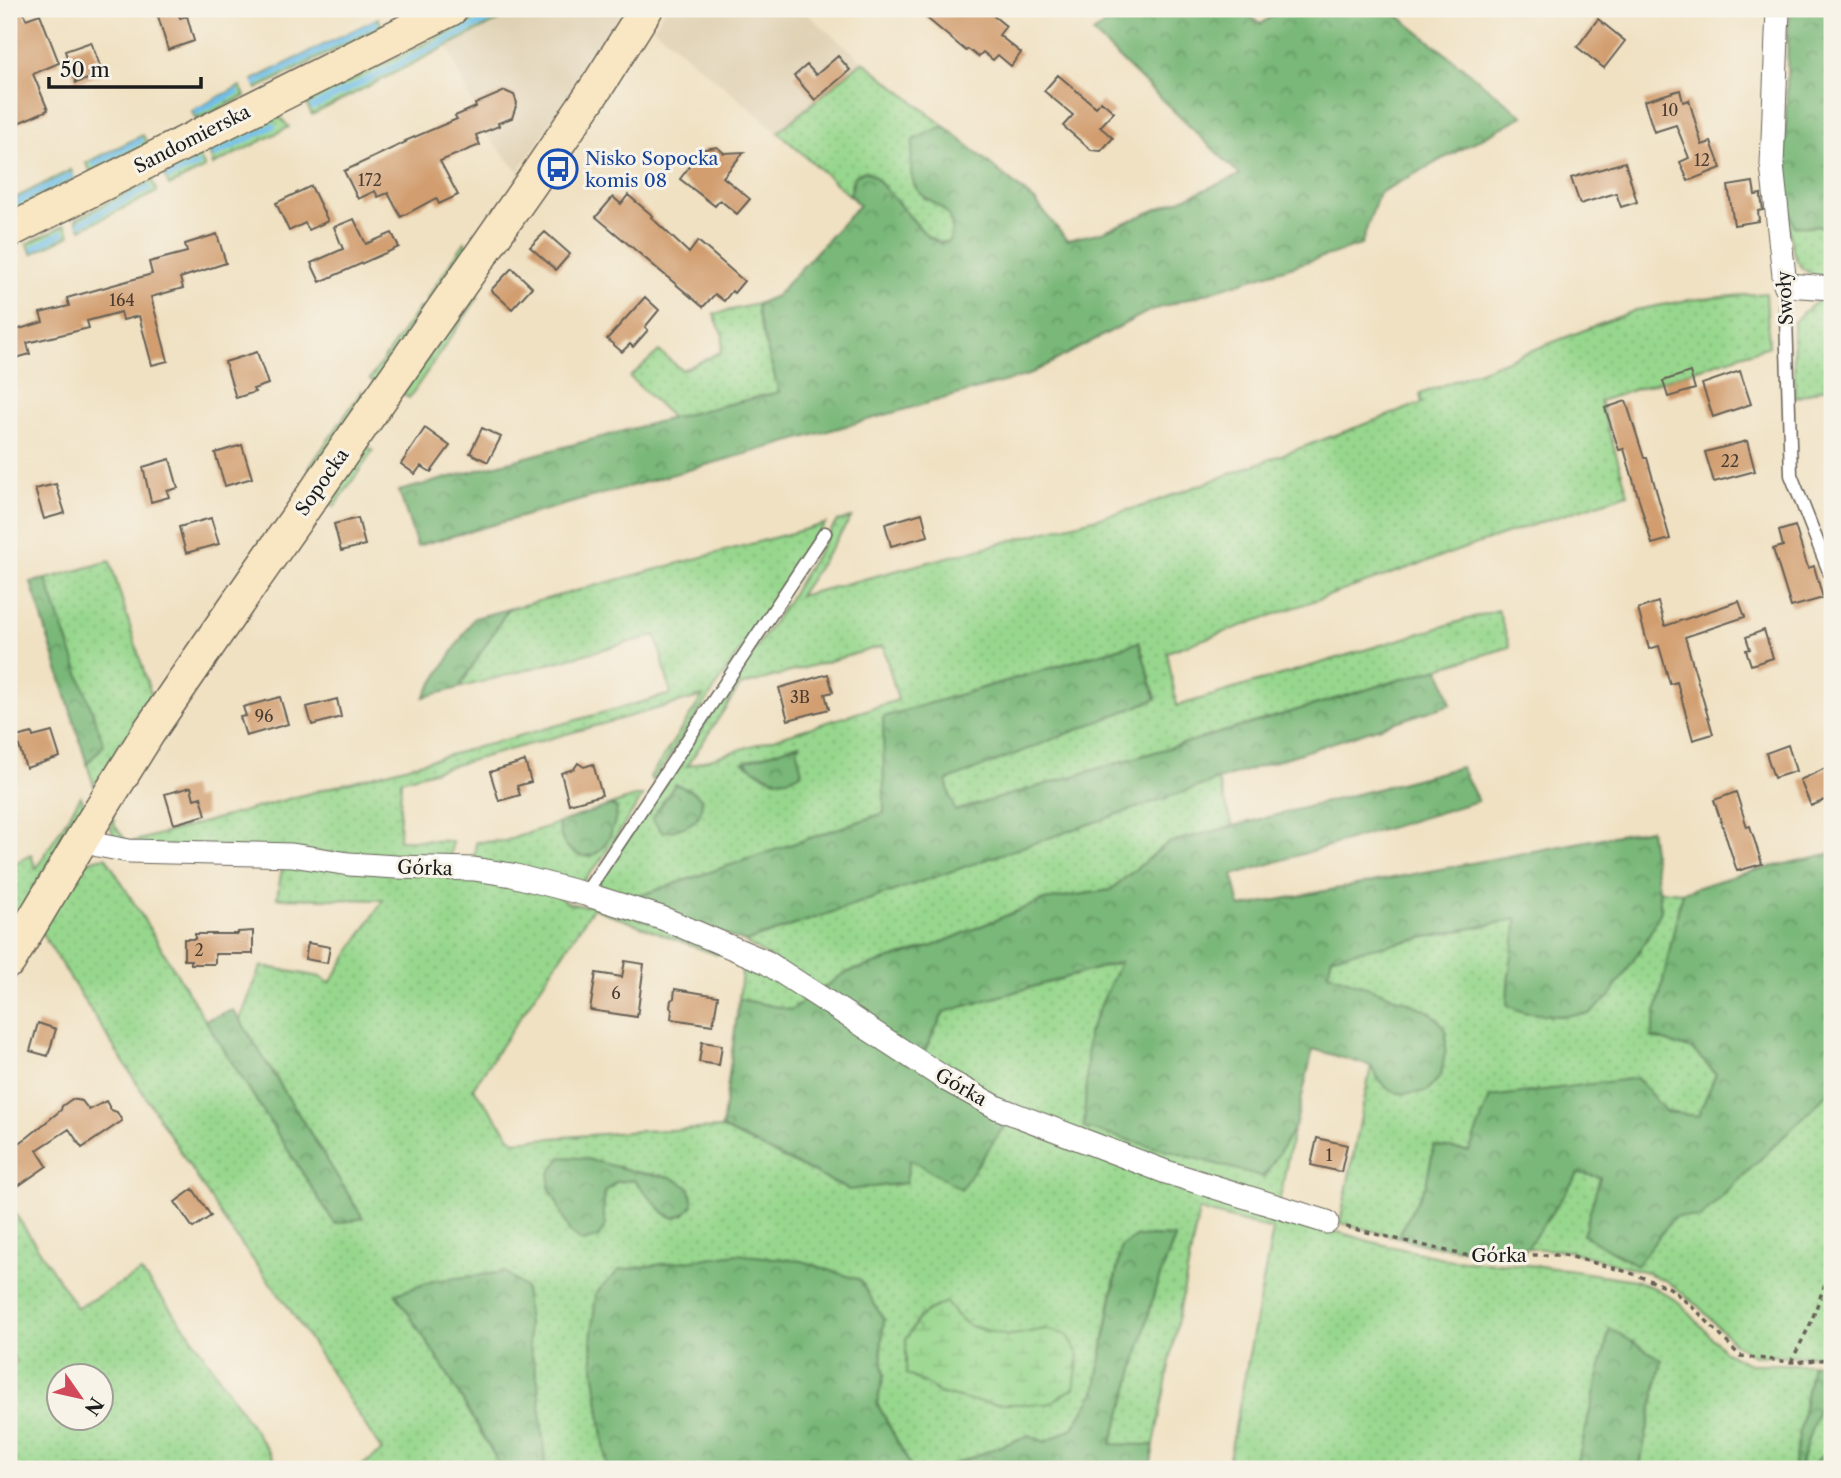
<svg xmlns="http://www.w3.org/2000/svg" width="1841" height="1478" viewBox="0 0 1841 1478" font-family="'Libre Caslon Text',serif">
  <style>
    .built { fill: #e0d1b4 }
    .grass { fill: url(#grass-dots); stroke: #5a7a54; stroke-width: 2; fill-rule: evenodd }
    .forest { fill: url(#forest-crowns); stroke: #4a6a4a; stroke-width: 2 }
    .wetland { fill: url(#wetland-marsh); stroke: #5a7a54; stroke-width: 2 }
    .lines { fill: none; stroke-linecap: round; stroke-linejoin: round }
    .stream { stroke: #71beeb; stroke-width: 6 }
    .building { fill: #d29e6f }
    .lane-casing { stroke: #666156; stroke-width: 15 }
    .street-casing { stroke: #666156; stroke-width: 25 }
    .secondary-casing { stroke: #666156; stroke-width: 36 }
    .path { stroke: #666156; stroke-width: 3.5; stroke-dasharray: 5 5; stroke-linecap: butt }
    .lane { stroke: #fff; stroke-width: 12 }
    .street { stroke: #fff; stroke-width: 23 }
    .secondary { stroke: #f9e7c3; stroke-width: 33 }
    .labels { text-anchor: middle; dominant-baseline: central; stroke-width: 6; stroke-linejoin: round; paint-order: stroke }
    .number-label { font-size: 16px; fill: #4a3c31 }
    .street-label { font-size: 19px; fill: #1c1c1c; stroke: #f7f3e8 }
    .transit-label { font-size: 19px; fill: #164399; stroke: #f7f3e8; text-anchor: start }
  </style>
  <defs>
    <pattern id="grass-dots" width="8" height="8" patternUnits="userSpaceOnUse" patternTransform="scale(1.75)"><rect width="8" height="8" fill="#97d78d"/><path d="M2 2h.1M6 6h.1" fill="none" stroke="#82b879" stroke-width="1.8" stroke-linecap="round"/></pattern>
    <pattern id="forest-crowns" width="20" height="18" patternUnits="userSpaceOnUse" patternTransform="scale(1.75)"><rect width="20" height="18" fill="#79b878"/><path d="M2 6a3 3 0 1 1 6 0M12 15a3 3 0 1 1 6 0" fill="none" stroke="#629562"/></pattern>
    <pattern id="wetland-marsh" width="20" height="14" patternUnits="userSpaceOnUse" patternTransform="scale(1.75)"><rect width="20" height="14" fill="#97d78d"/><path d="M1 5h8M5 5V1M11 12h8M15 12V8" fill="none" stroke="#82b879"/></pattern>
  </defs>
  <rect width="100%" height="100%" fill="#f7f3e8"/>
  <filter id="ink" filterUnits="userSpaceOnUse"><feTurbulence type="fractalNoise" baseFrequency=".0143" numOctaves="2"/><feDisplacementMap in="SourceGraphic" scale="14" xChannelSelector="R" yChannelSelector="G"/><feConvolveMatrix kernelMatrix="1 2 1 2 8 2 1 2 1" color-interpolation-filters="sRGB"/></filter>
  <filter id="wash" filterUnits="userSpaceOnUse"><feTurbulence type="fractalNoise" baseFrequency=".00686" numOctaves="4" result="noise"/><feDisplacementMap in="SourceGraphic" scale="28" xChannelSelector="R" yChannelSelector="G"/><feGaussianBlur stdDeviation="1.57" result="paint"/><feColorMatrix in="noise" values="0 0 0 0 0 0 0 0 0 0 0 0 0 0 0 0 0 1.4 0 .05"/><feComposite in="paint" operator="in"/></filter>
  <g filter="url(#wash)">
    <rect width="100%" height="100%" fill="#f0e1c2"/>
    <path class="built" d="M520 9H628L607 43 518 171 486 134 447 46Z
      M665 9H801L863 61 778 132 654 28Z"/>
    <path class="grass" d="M494 9H520L312 115 306 103Z
      M378 18 382 26 257 89 253 80Z
      M863 61 944 126 913 140 911 175 924 198 941 206 950 215 953 236 948 242 940 243 927 236 875 177 865 171 851 183 852 191 849 195 778 132Z
      M240 86 245 96 196 120 192 111Z
      M279 116 289 127 213 165 209 151Z
      M143 135 148 145 91 172 86 163Z
      M199 156 205 168 169 186 164 174Z
      M71 170 74 180 9 214V201Z
      M152 180 157 192 81 229 76 219Z
      M1784 195 1794 226 1832 227V279C1802 276 1794 264 1790 235 1788 222 1786 209 1784 195Z
      M65 225 70 235 32 254 27 244Z
      M465 242 469 249 433 301 427 298Z
      M1766 293 1769 346 1600 401 1628 494 1523 528 1167 652 1177 706 1498 610 1510 647 955 811 945 781 1156 699 1139 642 884 717V813L627 900 597 890 601 878 789 599 837 521 851 518 799 596 1143 506 1422 403 1420 394 1636 310 1688 300ZM883 646 898 700 687 766 740 686ZM799 744 797 751 777 780 767 777 744 762Z
      M473 294 478 297 409 398 403 394Z
      M1819 300H1832V385L1795 398 1793 323 1801 314Z
      M757 304 758 316 779 392 672 418 630 377 659 351 682 370 721 352 723 336 714 314Z
      M420 307 426 312 375 383 370 379Z
      M362 391 368 395 311 473 309 468Z
      M367 446 373 451 334 507 327 502Z
      M825 524 653 781 650 777 703 696 401 780 399 840 452 841 450 864 294 850 128 846 115 842 110 836 113 834 109 822 112 814 115 826 128 843 671 694 656 635 459 688 508 609Z
      M110 561 153 701 94 786 87 764 103 745 46 579Z
      M1218 780 1233 826 1168 843 1110 890 1044 900 933 946 845 973 821 990 745 942Z
      M81 796 84 805 9 929V866L31 855 36 869Z
      M637 796H643L598 864 581 884 473 867 476 842 505 841 558 823 562 839 617 808 611 805Z
      M106 857 205 1020 335 1224 363 1218 240 1020 261 966 320 977 330 983 383 900 277 898 283 862 486 876 551 891 567 903 584 906 595 904 721 946 717 955 593 908 473 1088 514 1141 640 1131 722 1128 849 1190 910 1159 1009 1119 1226 1200 1376 1243 1452 1260 1540 1266 1635 1280 1659 1290 1681 1304 1725 1352 1749 1364H1812L1793 1469H1639L1662 1360 1610 1329 1576 1469H1227L1273 1230 1199 1210 1154 1445H1111L1128 1392 1155 1290 1175 1238 1156 1236 1135 1238 1115 1276 1095 1392 1073 1428 1045 1442 1029 1435 942 1469H912L877 1403 884 1375 881 1349 884 1320 591 1342 607 1469H547L545 1463 538 1382 529 1343 525 1288 505 1272 433 1281 396 1294 448 1375 502 1469H357L382 1451 289 1308 227 1225 39 929 82 865 95 859ZM641 1173 671 1177 685 1214 674 1218 664 1213 634 1180 616 1182 605 1192 603 1210 605 1225 555 1198 549 1187Z
      M1659 890 1682 892 1651 1037 1693 1050 1716 1074 1698 1117 1666 1112 1469 1152 1434 1146 1426 1184 1398 1237 1340 1223 1371 1066 1379 1081 1327 973 1332 956 1518 919 1508 983 1523 1012 1555 1016 1589 1014 1661 911Z
      M744 956 811 995 791 1010 739 999Z
      M1121 962 1088 1034 1264 1177 1293 1130 1279 1204 1030 1114 921 1058 944 1012Z
      M1832 1089V1355L1754 1356 1734 1343 1698 1306 1667 1281 1643 1271 1569 1251 1527 1248 1579 1173 1600 1177 1637 1264 1675 1216 1700 1218Z
      M9 1204 77 1308 141 1272 191 1335 280 1469H9V1367L16 1362 9 1350ZM60 1376H102V1418H60Z
      M1832 1392V1452L1819 1458 1813 1469H1799L1813 1424 1824 1395Z"/>
    <path class="forest" d="M1127 9H1240L1261 24 1281 9H1390L1523 116 1379 193 1361 245 1149 311 1028 375 417 546 399 491 672 418 779 392 758 316 757 304 776 296 859 205 849 195C853 190 852 183 854 176L865 171 875 177 927 236 940 243 948 242C953 235 953 230 951 222 946 204 926 203 916 188 908 174 912 156 913 140L944 126 1035 201 1067 240 1102 232 1240 175 1093 33Z
      M1791 9H1832V227L1794 226 1784 195 1788 29Z
      M46 579 104 745 87 764 31 582Z
      M508 609 459 688 424 697 474 618Z
      M1139 642 1156 699 946 781 955 811 1440 668 1451 704 1218 780 745 942 627 900 884 813 883 717Z
      M799 744 797 751 802 772C780 789 763 774 743 762Z
      M1461 767 1478 801 1233 875 1240 907 1650 829 1661 911 1646 941 1609 997 1589 1014 1555 1016 1523 1012 1507 1005 1508 983 1517 919 1332 956 1328 973 1408 1002 1430 1012 1441 1023 1446 1032V1048L1441 1076 1427 1091C1396 1096 1386 1096 1371 1066L1313 1049 1295 1127 1264 1177 1084 1128 1088 1034 1120 962 944 1012 921 1058 1009 1119 961 1189 910 1159 906 1183 849 1190 722 1128 739 999 791 1010 845 973 933 946 1044 900 1110 890 1168 843Z
      M675 784 694 792 701 798C706 822 683 830 662 832L652 819Z
      M611 805 617 808C616 826 603 866 577 854 572 852 564 845 562 839 560 835 560 828 558 823Z
      M1832 853V1089L1700 1218 1675 1216 1637 1265 1583 1235 1600 1177 1579 1173 1527 1248 1472 1250 1425 1245 1398 1237 1426 1184 1434 1146 1469 1151 1490 1097 1637 1078 1666 1112 1698 1116 1716 1074 1693 1050 1651 1037 1682 892 1737 875Z
      M233 1010 240 1020 363 1218 335 1224 205 1020Z
      M561 1157 583 1158 641 1173 671 1177 690 1188 693 1205 685 1214 674 1218 664 1213 634 1180 616 1182 605 1192 603 1210 606 1225 598 1238 582 1242 569 1232 555 1198 549 1187 550 1173Z
      M1156 1236 1175 1237 1155 1290 1128 1392 1111 1444 1154 1445 1150 1469H942L1029 1435 1045 1442 1073 1428 1095 1392 1121 1247 1135 1237Z
      M737 1254 802 1261 860 1280 884 1320 881 1349 884 1375 877 1403 912 1469H607L591 1342 596 1293 619 1270Z
      M505 1272 525 1288 529 1343 538 1382 545 1463 547 1469H502L448 1375 396 1294 433 1281Z
      M1610 1328 1662 1360 1639 1469H1576Z
      M1832 1362V1392L1824 1395 1813 1424 1799 1469H1793L1812 1364Z
      M1832 1452V1469H1813L1819 1458Z"/>
    <path class="wetland" d="M946 1302 955 1314 970 1326 1008 1336 1045 1329 1068 1335 1079 1356 1074 1388 1048 1404H994L967 1400 939 1393 930 1386 906 1374V1339L920 1317 933 1308Z"/>
    <g class="lines">
      <path class="stream" d="M395 13 403 9
        M256 83 375 23
        M313 107 509 9
        M196 112 237 92
        M215 155 273 126
        M94 164 140 141
        M169 177 197 165
        M9 206 70 176
        M81 223 148 188
        M34 248 62 233"/>
    </g>
    <g id="blocks">
      <path class="building" d="M22 9 26 19 40 14 59 63 33 74 48 110 9 127V14Z
        M156 9H177L180 18 187 16 194 41 168 50Z
        M916 9H985L1006 26 999 35 1021 53 1011 66 998 55 993 60 983 52 978 57 968 49 966 51Z
        M1598 19 1625 41 1604 68 1577 47Z
        M91 42 103 74 76 83 65 51Z
        M838 56 850 70 815 100 794 76 807 65 816 75Z
        M1058 75 1096 107 1101 101 1114 112 1100 127 1113 138 1101 151 1091 150 1063 126 1073 115 1044 91Z
        M1680 90 1683 102 1689 100 1702 145 1711 142 1721 168 1688 181 1680 162 1689 158 1676 125 1654 132 1644 101Z
        M505 91 514 95 517 103 512 118 498 123 499 126 476 135 480 145 440 161 458 195 439 204 436 198 401 217 388 193 378 197 375 191 358 199 344 171 406 142 405 141 457 119 455 116 476 107 475 104Z
        M717 147 724 153 744 152 723 177 750 199 737 214 720 200 715 206 680 179 689 167V164L693 159 696 158 705 149Z
        M1625 162 1637 202 1621 207 1616 193 1580 204 1571 178Z
        M1753 182 1755 195 1761 194V197L1763 210 1758 211 1759 221 1734 225 1728 186Z
        M311 186 328 221 309 230 305 223 289 231 276 203Z
        M628 195 653 216 651 217 689 253 698 241 744 281 734 293 732 291 724 301 715 294 703 307 596 217 613 197 621 204Z
        M354 219 366 244 392 233 399 247 320 282 311 263 343 249 334 227Z
        M545 232 570 254 556 270 530 247Z
        M217 234 226 263 180 278 183 288 151 297 168 361 152 365 139 316 123 320 121 312 87 321 89 328 27 343 30 354 9 360V332L43 322 40 313 69 306 67 298 152 274 149 262 187 252 185 244Z
        M512 268 532 287 512 309 491 290Z
        M645 297 659 310 645 327 648 330 633 347 630 344 622 352 607 339Z
        M257 352 268 384 253 389 255 392 236 398 225 362Z
        M1740 371 1751 404 1713 417 1702 384Z
        M1690 372 1695 389 1668 397 1663 381Z
        M1626 401 1644 458H1647L1670 539 1652 544 1624 449 1619 450 1605 408Z
        M425 428 450 446 431 472 421 466 415 474 401 464Z
        M482 428 501 437 488 462 470 453Z
        M1747 441 1755 471 1714 482 1705 452Z
        M242 445 252 478 225 486 215 453Z
        M170 459 178 488 167 491 169 497 151 502 143 467Z
        M56 484 65 513 44 519 35 489Z
        M922 513 928 536 891 546 885 524Z
        M211 518 219 544 186 553 179 527Z
        M358 518 365 545 341 551 334 524Z
        M1795 526 1808 568 1814 566 1823 598 1791 607 1773 549 1783 546 1779 531Z
        M1739 601 1745 617 1685 637 1713 734 1693 740 1677 682 1670 684 1659 646 1649 649 1638 609 1658 602 1665 626Z
        M1764 630 1773 658 1751 665 1746 650 1750 649 1746 637Z
        M828 674 833 692 825 694 829 709 788 720 779 688Z
        M280 697 288 724 246 736 240 717 246 716 243 707Z
        M337 699 341 717 312 725 307 707Z
        M52 732 60 757 26 768 16 737 32 733 33 737Z
        M1788 745 1796 771 1774 778 1766 753Z
        M525 761 531 782 517 786 520 795 499 801 490 772Z
        M578 763 584 767 593 764 602 795 569 804 561 773 574 769Z
        M1832 765V797L1811 806 1800 780Z
        M191 787 194 799 201 797 206 815 174 824 165 794Z
        M1736 792 1747 827 1750 826 1762 864 1737 871 1714 800Z
        M253 931V954H215V964H191V960H184V939H195V934H238V932Z
        M308 943 330 947 327 963 305 959Z
        M625 961 644 964 637 1017 590 1010 596 973 622 977Z
        M675 989 718 996 713 1025 671 1019 672 1010 670 1007 671 1000 674 998Z
        M38 1023 56 1029 48 1056 30 1051Z
        M702 1042 722 1045 719 1065 699 1062Z
        M72 1099 82 1101 89 1110 106 1101 111 1110 117 1112 122 1121 82 1148 69 1129 37 1150 47 1166 15 1188 9 1179V1150L28 1137 61 1110 62 1106Z
        M1317 1138 1347 1145 1341 1172 1311 1165Z
        M193 1189 211 1216 193 1228 175 1202Z"/>
    </g>
  </g>
  <g filter="url(#ink)">
    <use href="#blocks" fill-opacity="0" stroke="#666156" stroke-width="2"/>
    <g class="lines">
      <g class="lane-casing">
        <path id="lane" d="M1785 285 1791 475 1832 579
          M585 894 825 533"/>
      </g>
      <g class="street-casing">
        <path id="street" d="M1778 9 1772 165 1785 285 1832 288
          M82 839 98 845 129 851 292 855 349 864 396 867 474 869 512 875 585 894 662 918 766 962 947 1080 998 1108 1166 1172 1327 1222"/>
      </g>
      <g class="secondary-casing">
        <path id="secondary" d="M9 231 451 9
          M9 961 82 839 148 733 218 631 532 182 600 82 646 9"/>
      </g>
      <path class="path" d="M1346 1227 1464 1255H1565L1628 1272 1670 1288 1700 1314 1740 1356 1791 1362 1832 1359
        M1791 1362 1810 1325 1832 1265"/>
      <use href="#lane" class="lane"/>
      <use href="#street" class="street"/>
      <use href="#secondary" class="secondary"/>
    </g>
  </g>
  <defs>
    <g id="bus-ring" transform="scale(2.0125)"><circle r="9.5" fill="#f7f3e8" stroke="#1a4fb4" stroke-width="1.5"/><path d="M-5-6H5V4H4V6H2V4H-2V6H-4V4H-5ZM-3.5-4V0h7V-4ZM-3.5 1.2v1.5H-2V1.2ZM2 1.2v1.5H3.5V1.2Z" fill="#1a4fb4"/></g>
  </defs>
  <g fill-rule="evenodd">
    <use href="#bus-ring" x="558" y="169"/>
  </g>
  <g class="labels">
    <g class="number-label">
      <text x="1670" y="110">10</text>
      <text x="1702" y="160">12</text>
      <text x="370" y="180">172</text>
      <text x="122" y="300">164</text>
      <text x="1730" y="461">22</text>
      <text x="800" y="697">3B</text>
      <text x="264" y="716">96</text>
      <text x="199" y="950">2</text>
      <text x="616" y="993">6</text>
      <text x="1329" y="1155">1</text>
    </g>
    <g class="street-label">
      <text transform="translate(192 139) rotate(-27)">Sandomierska</text>
      <text transform="translate(1785 298) rotate(-93)">Swoły</text>
      <text transform="translate(322 482) rotate(-55)">Sopocka</text>
      <text transform="translate(425 868) rotate(2)">Górka</text>
      <text transform="translate(961 1087) rotate(30)">Górka</text>
      <text x="1499" y="1255">Górka</text>
    </g>
    <g class="transit-label">
      <text x="585" y="158">Nisko Sopocka<tspan x="585" dy="22">komis 08</tspan></text>
    </g>
  </g>
  <rect width="1841" height="1478" fill="none" stroke="#f7f3e8" stroke-width="35"/>
  <g transform="translate(80 1397) rotate(124)"><circle r="33" fill="#f7f3e8" stroke="#9f9d96" stroke-width="2"/>
  <path d="M0-5L12 26L0 18L-12 26Z" fill="#d1495b"/>
  <text y="-10" font-size="19" font-weight="bold" text-anchor="middle" fill="#1c1c1c">N</text>
  </g>
  <path d="M49 77v10h152v-10" fill="none" stroke="#1c1c1c" stroke-width="3.5"/>
  <text x="60" y="77" font-size="21" fill="#1c1c1c" stroke="#f7f3e8" stroke-width="5" paint-order="stroke">50 m</text>
</svg>
